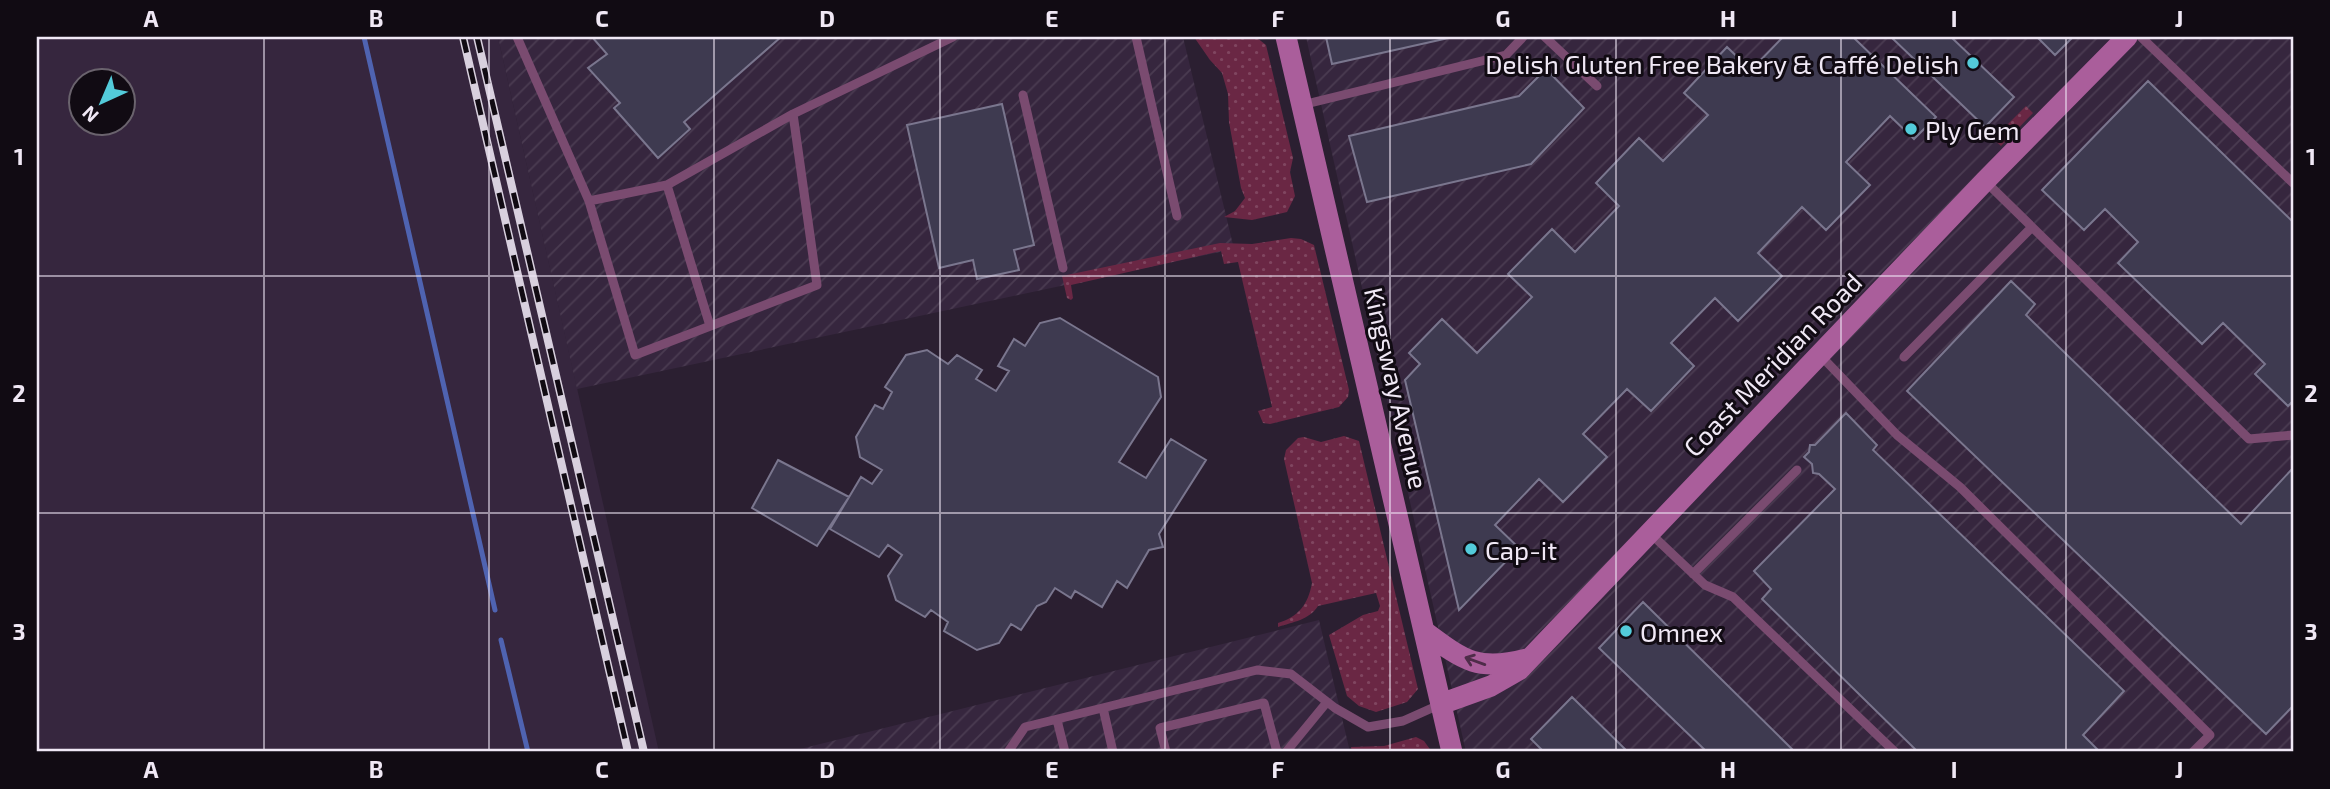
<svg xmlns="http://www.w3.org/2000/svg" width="2330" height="789" viewBox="0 0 2330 789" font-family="'Exo 2',sans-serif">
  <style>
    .built { fill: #36263e; fill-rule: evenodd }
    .industrial { fill: url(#industrial-furrows) }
    .grass { fill: url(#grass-dots) }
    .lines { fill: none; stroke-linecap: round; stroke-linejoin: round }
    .stream { stroke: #4f63b1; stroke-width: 5 }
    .building { fill: #3e3a50; stroke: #7a768e; stroke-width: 2 }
    .lane { stroke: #7a4b70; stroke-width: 9 }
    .secondary { stroke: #aa5e9b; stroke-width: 21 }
    .rail-casing { stroke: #d8d0de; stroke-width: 8 }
    .rail { stroke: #110b13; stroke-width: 5; stroke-dasharray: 16; stroke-linecap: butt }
    .oneway { stroke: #4e2c49 }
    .grid { fill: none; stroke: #f0e8f5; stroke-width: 2; stroke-opacity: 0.55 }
    .poi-dot { fill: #53cbda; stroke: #110b13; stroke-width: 2.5 }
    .labels { text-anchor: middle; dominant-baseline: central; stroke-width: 6; stroke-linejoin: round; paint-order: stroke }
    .poi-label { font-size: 26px; fill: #f0e8f5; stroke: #110b13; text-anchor: start }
    .street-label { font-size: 26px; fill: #f0e8f5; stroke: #110b13 }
    .neatline { fill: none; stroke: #f0e8f5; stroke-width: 2.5 }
    .grid-label { font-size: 23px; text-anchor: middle; font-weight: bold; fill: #f0e8f5 }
  </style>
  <defs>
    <pattern id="industrial-furrows" width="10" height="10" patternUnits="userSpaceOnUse" patternTransform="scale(1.75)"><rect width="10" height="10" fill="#36263e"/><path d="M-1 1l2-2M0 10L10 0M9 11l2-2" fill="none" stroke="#4a3b51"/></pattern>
    <pattern id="grass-dots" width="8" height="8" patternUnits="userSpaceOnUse" patternTransform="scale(1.75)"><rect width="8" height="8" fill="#6a2744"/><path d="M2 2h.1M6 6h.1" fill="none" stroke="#804660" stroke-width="1.8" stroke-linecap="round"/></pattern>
  </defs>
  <rect width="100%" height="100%" fill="#2b1f31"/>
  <path class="built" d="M37 37H498L659 752H37ZM80 80H122V122H80Z"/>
  <path class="industrial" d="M498 37H1183L1234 249 577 389Z
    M1306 37H2293V752H1466Z
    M1319 620 1350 752H788Z"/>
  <path class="grass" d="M1194 37H1256L1266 45 1293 158 1290 172 1295 196 1287 212 1252 220 1224 217 1235 211 1245 198 1241 188 1229 122 1228 94 1222 73 1210 60Z
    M2026 106 2033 113 2001 146 1993 139Z
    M1291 238 1301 239 1314 245 1349 390 1348 397 1339 407 1270 424 1263 423 1258 411 1272 407 1238 262 1224 264 1221 251 1071 285 1073 298 1071 300 1067 298 1062 276 1220 243 1252 244Z
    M1344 436 1359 441 1418 689 1407 702 1376 712 1359 706 1347 696 1329 635 1363 615 1378 611 1380 606 1376 593 1318 606C1309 620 1293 622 1278 627V623C1298 617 1308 605 1312 583L1284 459 1286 450 1298 438 1304 437 1321 442Z
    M1416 737 1424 741 1432 752H1352L1351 747 1384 746Z"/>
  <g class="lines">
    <path class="stream" d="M364 37 495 610
      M501 640 528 752"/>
  </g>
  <path class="building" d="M592 37H781L684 122 690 129 658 158 614 108 620 103 588 68 607 54Z
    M1326 37H1453L1332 64Z
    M1783 37H1853L1936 117 1914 139 1890 116 1846 162 1870 185 1826 230 1802 207 1758 253 1782 276 1738 321 1715 298 1671 343 1694 366 1651 411 1627 389 1583 434 1607 457 1563 502 1539 479 1495 525 1519 548 1459 610 1405 380 1420 364 1409 353 1442 319 1477 353 1532 297 1508 274 1552 229 1575 252 1619 206 1596 183 1639 138 1663 161 1708 115 1684 93 1727 47 1751 70Z
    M1891 37H1951L2014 97 1985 127Z
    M2037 37H2073L2055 55Z
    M1546 69 1584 108 1531 164 1367 202 1349 136 1519 96Z
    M2148 81 2293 222V401L2288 406 2255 374 2265 364 2223 323 2202 344 2118 263 2138 242 2105 209 2084 230 2042 190Z
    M1002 104 1034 245 1014 250 1019 270 977 279 973 260 939 268 907 125Z
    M2011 281 2035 304 2026 315 2241 524 2293 468V706L2266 734 1907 391Z
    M1060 318 1158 377 1161 397 1119 462 1146 478 1171 439 1206 460 1159 534 1163 547 1149 550 1127 588 1117 581 1102 607 1075 591 1071 598 1055 588 1046 602 1037 606 1021 630 1011 624 999 643 977 650 944 631 948 622 931 610 925 617 896 600 888 576 902 555 888 545 879 557 830 529 861 477 872 484 882 470 860 457 856 437 875 405 883 409 892 392 885 387 906 355 927 350 948 364 957 355 982 370 976 379 996 391 1009 371 998 366 1014 339 1025 346 1040 323Z
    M1846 413 1877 445 1873 450 2124 691 2083 735 2100 752H1918L1762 599 1771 589 1754 571 1835 489 1819 474 1813 473 1812 464 1804 457 1809 452 1810 445H1815Z
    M778 460 849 497 817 546 752 508Z
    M1643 602 1795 752H1707L1599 648Z
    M1572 697 1628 752H1544L1531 739Z"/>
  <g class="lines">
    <path class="lane" d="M517 37 589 201 635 355 817 285 793 114 953 37
      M1136 37 1177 216
      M1545 37 1597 86
      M2141 37 2293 183
      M1023 95 1063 268
      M1302 105 1506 55 1523 37
      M1985 181 2249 439 2293 435
      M667 185 710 326
      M589 201 667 185 793 114
      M1820 355 1897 435 1960 487 2210 735 2193 752
      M1904 357 2032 227
      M1650 533 1705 585 1733 597 1895 752
      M1693 574 1797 470
      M1103 708 1113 752
      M1057 720 1065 752
      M1008 752 1025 727 1257 670 1291 674 1335 708 1368 727 1403 721 1441 704
      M1166 752 1160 728 1264 703 1277 752
      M1286 752 1327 702"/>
    <path class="secondary" d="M1286 37 1452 752
      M1424 631C1463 660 1477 672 1527 659
      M1441 704 1491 686 1519 670 1985 181 2127 37"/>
    <g class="rail-casing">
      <path id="rail" d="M463 37 628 752
        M477 37 644 752"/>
    </g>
    <use href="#rail" class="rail"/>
  </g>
  <defs><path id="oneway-shaft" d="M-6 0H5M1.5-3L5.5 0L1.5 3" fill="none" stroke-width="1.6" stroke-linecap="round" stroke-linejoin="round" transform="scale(1.75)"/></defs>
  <use class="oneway" href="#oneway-shaft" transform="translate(1475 661) rotate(-160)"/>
  <path class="grid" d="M264 37V752M489 37V752M714 37V752M940 37V752M1165 37V752M1390 37V752M1616 37V752M1841 37V752M2066 37V752M37 276H2293M37 513H2293"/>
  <g class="poi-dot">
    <circle cx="1973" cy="63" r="7"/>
    <circle cx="1911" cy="129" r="7"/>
    <circle cx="1471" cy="549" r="7"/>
    <circle cx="1626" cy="631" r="7"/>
  </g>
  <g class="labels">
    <g class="poi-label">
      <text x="1959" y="63" text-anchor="end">Delish Gluten Free Bakery &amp; Caffé Delish</text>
      <text x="1925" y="129">Ply Gem</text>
      <text x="1485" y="549">Cap-it</text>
      <text x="1640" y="631">Omnex</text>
    </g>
    <g class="street-label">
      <text transform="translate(1772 364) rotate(-46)">Coast Meridian Road</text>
      <text transform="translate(1397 388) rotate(77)">Kingsway Avenue</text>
    </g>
  </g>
  <rect width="2330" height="789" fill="none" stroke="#110b13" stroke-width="77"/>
  <g transform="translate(102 102) rotate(224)"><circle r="33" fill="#110b13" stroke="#6a636d" stroke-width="2"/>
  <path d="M0-5L12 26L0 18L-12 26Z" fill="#53cbda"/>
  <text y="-10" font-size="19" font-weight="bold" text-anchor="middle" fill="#f0e8f5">N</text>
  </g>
  <rect x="38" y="38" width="2254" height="712" class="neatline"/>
  <g class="grid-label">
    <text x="151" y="27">A</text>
    <text x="376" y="27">B</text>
    <text x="602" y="27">C</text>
    <text x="827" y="27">D</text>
    <text x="1052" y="27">E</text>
    <text x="1278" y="27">F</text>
    <text x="1503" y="27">G</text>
    <text x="1728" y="27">H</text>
    <text x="1954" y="27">I</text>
    <text x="2179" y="27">J</text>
    <text x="19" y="165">1</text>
    <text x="2311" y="165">1</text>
    <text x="19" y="402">2</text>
    <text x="2311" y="402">2</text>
    <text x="19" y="640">3</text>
    <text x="2311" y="640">3</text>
    <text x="151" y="778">A</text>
    <text x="376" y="778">B</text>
    <text x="602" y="778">C</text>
    <text x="827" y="778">D</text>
    <text x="1052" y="778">E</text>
    <text x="1278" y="778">F</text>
    <text x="1503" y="778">G</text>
    <text x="1728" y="778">H</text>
    <text x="1954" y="778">I</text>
    <text x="2179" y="778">J</text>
  </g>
</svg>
